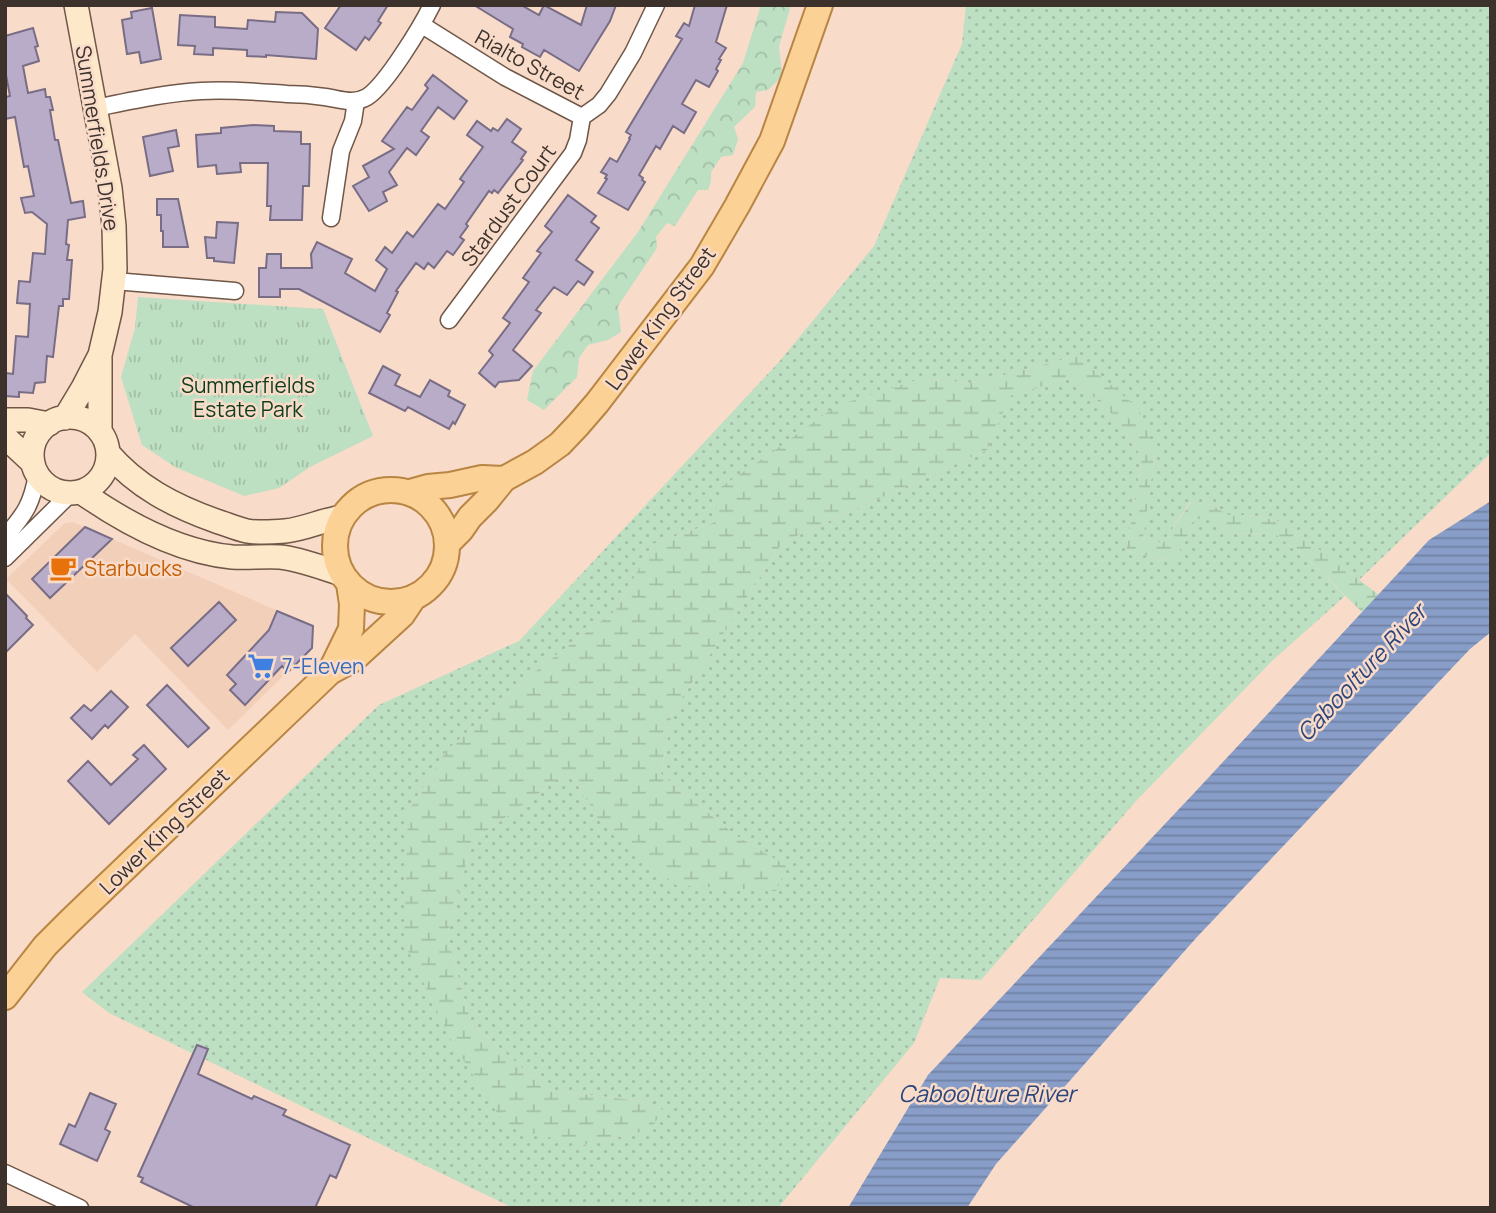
<svg xmlns="http://www.w3.org/2000/svg" width="1496" height="1213" viewBox="0 0 1496 1213" font-family="Manrope,sans-serif">
  <style>
    .built { fill: #f2cfb8 }
    .grass { fill: url(#grass-dots) }
    .forest { fill: url(#forest-crowns) }
    .wetland { fill: url(#wetland-marsh) }
    .park { fill: url(#park-tufts) }
    .water { fill: url(#water-rules) }
    .building { fill: #b9acc8; stroke: #796d86; stroke-width: 2 }
    .lines { fill: none; stroke-linecap: round; stroke-linejoin: round }
    .street-casing { stroke: #705748; stroke-width: 19 }
    .secondary-casing { stroke: #705748; stroke-width: 26 }
    .primary-casing { stroke: #b88543; stroke-width: 28 }
    .street { stroke: #fff; stroke-width: 16 }
    .secondary { stroke: #fee8ca; stroke-width: 23 }
    .primary { stroke: #fcd196; stroke-width: 24 }
    .labels { text-anchor: middle; dominant-baseline: central; stroke-width: 5; stroke-linejoin: round; paint-order: stroke }
    .street-label { font-size: 21px; fill: #3d322b; stroke: #f8dbc9 }
    .park-label { font-size: 21px; fill: #0e3e1c; stroke: #f8dbc9 }
    .food-label { font-size: 21px; fill: #c56008; stroke: #f8dbc9; text-anchor: start }
    .shop-label { font-size: 21px; fill: #366cbe; stroke: #f8dbc9; text-anchor: start }
    .water-label { font-size: 23px; font-style: italic; fill: #2c467c; stroke: #f8dbc9 }
  </style>
  <defs>
    <pattern id="grass-dots" width="8" height="8" patternUnits="userSpaceOnUse" patternTransform="scale(1.75)"><rect width="8" height="8" fill="#bddfc2"/><path d="M2 2h.1M6 6h.1" fill="none" stroke="#a3c0a7" stroke-width="1.8" stroke-linecap="round"/></pattern>
    <pattern id="forest-crowns" width="20" height="18" patternUnits="userSpaceOnUse" patternTransform="scale(1.75)"><rect width="20" height="18" fill="#bddfc2"/><path d="M2 6a3 3 0 1 1 6 0M12 15a3 3 0 1 1 6 0" fill="none" stroke="#a3c0a7"/></pattern>
    <pattern id="wetland-marsh" width="20" height="14" patternUnits="userSpaceOnUse" patternTransform="scale(1.75)"><rect width="20" height="14" fill="#bddfc2"/><path d="M1 5h8M5 5V1M11 12h8M15 12V8" fill="none" stroke="#a3c0a7"/></pattern>
    <pattern id="park-tufts" width="24" height="20" patternUnits="userSpaceOnUse" patternTransform="scale(1.75)"><rect width="24" height="20" fill="#bddfc2"/><path d="M3 7l-1-3M5 7V3M7 7l1-3M15 17l-1-3M17 17v-4M19 17l1-3" fill="none" stroke="#a3c0a7"/></pattern>
    <pattern id="water-rules" width="6" height="5" patternUnits="userSpaceOnUse" patternTransform="scale(1.75)"><rect width="6" height="5" fill="#889ec8"/><path d="M0 2.5h6" fill="none" stroke="#7081a3"/></pattern>
  </defs>
  <rect width="100%" height="100%" fill="#f8dbc9"/>
  <path class="built" d="M73 522 313 626 312 648 228 730 135 634 97 672 6 579 65 523Z"/>
  <path class="grass" d="M966 5H1491V453L1359 580 1283 522 1250 515H1228L1212 505 1190 502 1163 543 1143 538 1155 453 1077 356 973 383 920 379 771 453 722 487 713 523 653 544 615 611 543 665 446 751 408 811 452 1042 582 1145 649 1130 663 1110 641 1101 548 1090 471 1023 447 935 472 842 569 771 598 818 786 866 735 835 661 774 672 713 783 542 987 450 1009 396 1072 377 1112 414 1142 457 1126 551 1174 561 1196 519H1211L1228 533 1275 534 1308 559 1345 596 1273 660 1136 801 981 980 940 978 914 1043 778 1208H513L109 1013 82 992 379 705 519 641 779 362 874 246 962 44Z"/>
  <path class="forest" d="M761 5H791L779 46 782 76 768 90 756 92 755 107 734 127 738 139 733 155 721 157 711 172V181L708 190H698L675 226 667 223 656 237 657 248 618 306 621 332 608 340 588 345 579 358 577 377 544 410 527 400 533 371 638 232 743 63Z"/>
  <path class="wetland" d="M1077 356 1139 409 1155 453 1143 538 1163 543 1191 502 1212 505 1228 515H1250L1283 522 1379 595 1362 612 1308 559 1275 534 1228 533 1211 519H1196L1174 561 1126 551 1142 457 1112 414 1072 377 1010 396 987 450 783 542 672 713 661 774 735 835 787 866 776 891 675 885 598 818 569 771 472 842 447 935 471 1023 548 1090 641 1101 663 1110 650 1130 582 1145 506 1127 452 1042 404 942 408 811 446 751 543 665 615 611 653 544 713 523 721 487 771 453 836 406 920 379 973 383Z"/>
  <path class="park" d="M138 297 323 309 373 436 310 467 279 488 244 496 175 467 142 445 121 377 135 328Z"/>
  <path class="water" d="M1491 501V632L1470 649 1197 937 996 1164 967 1208H848L928 1075 1196 791 1429 540Z"/>
  <path class="building" d="M341 5H388L378 21 381 23 369 40 365 37 356 50 325 28Z
    M474 5H521L539 15 544 5 581 25 587 5H616L610 21 579 71 544 50 540 57 522 47 523 44 510 37 513 29Z
    M695 5H727L716 42 726 48 719 59 721 60 716 69 718 71 709 87 696 80 682 104 696 112 684 133 673 126 660 149 656 146 639 175 643 178 642 180 645 182 628 210 598 193 607 179 605 178 607 175 601 172 610 158 617 162 630 139 629 138 631 135 626 132 682 39 676 36 684 23 689 26Z
    M152 8 161 59 141 63 139 52 127 54 122 20 132 18 131 12Z
    M276 12 302 13 318 29 316 59 266 55V57L247 56V50L213 48V55L194 54 195 46 178 45 180 15 215 17V27L247 29 248 20 275 22Z
    M33 28 38 46 35 47 39 61 23 66 28 93 45 89 46 97H50L53 110H50L55 140H58L71 203 83 201 85 217 68 220 66 244 69 245 67 260H72L69 299H63V306H59L53 357 47 356 45 382 35 383 33 393 19 392V397L5 396V373L13 374 16 336 28 337 30 304 17 303 19 281 30 282 33 253 45 254 47 224 32 212 25 213 21 198 34 196 28 166 24 167 15 117 5 119V97L10 96 5 70V36Z
    M433 75 467 101 454 119 438 107 421 131 429 137 416 155 407 148 389 172 397 185 383 192 387 201 369 211 353 186 369 177 363 166 394 149 382 141 407 107 412 110 428 88 425 85Z
    M507 119 521 129 512 142 526 152 521 159 523 160 498 193 494 190 492 193 489 191 466 224 468 226 460 237 464 240 453 255 447 251 434 268 428 263 424 269 416 263 396 291 398 292 387 313 390 315 380 332 299 289H280V297H259V268H266L267 254H281V268H312L311 254 317 242 352 259 345 273 375 291 387 269 376 260 385 247 392 253 407 232 413 237 438 204 445 209 464 182 460 179 483 147 467 135 477 121 491 131 493 128 498 131Z
    M253 125 274 126V131L301 132V144H310L309 186H303L302 220H270L271 206H267L268 163H240L241 172 217 174 216 165 198 167 196 135 221 133V128Z
    M176 130 179 146 168 148 173 171 150 176 143 137Z
    M568 195 596 216 591 222 599 228 576 260 593 272 584 285 578 281 567 295 554 287 536 310 541 313 513 350 532 366 519 380 499 382 495 387 479 373 493 355 489 351 510 323 503 318 529 282 523 278 541 253 537 251 552 232 545 226Z
    M157 199H178L188 247H163V231H161V215H157Z
    M217 222 238 223 234 263 214 261V258H207L205 237 216 238Z
    M383 366 400 375 395 385 420 397 430 380 450 391 448 396 465 405 455 424 453 422 449 429 408 407 405 411 369 393Z
    M85 527 112 539 50 598 32 579Z
    M5 593 27 616 26 618 33 625 5 653Z
    M219 602 236 620 188 666 171 648Z
    M277 611 313 626 312 648 288 672 282 666 245 705 230 690 236 684 227 675 269 630Z
    M167 685 209 728 188 747 147 705Z
    M111 691 128 707 108 728 105 725 92 739 71 718 84 705 91 711Z
    M144 745 166 769 109 824 68 781 88 761 111 785 138 759 133 755Z
    M197 1045 208 1049 198 1074 252 1099 254 1096 286 1110 283 1115 350 1145 336 1178 330 1175 315 1208H195L141 1182 143 1178 138 1176Z
    M90 1093 116 1104 105 1129 110 1132 97 1161 60 1144 69 1124 75 1127Z"/>
  <g class="lines">
    <g class="street-casing">
      <path id="street" d="M422 25 505 77 582 117
        M95 108C130 101 165 93 201 91 230 89 259 92 287 94 300 94 312 95 325 97 340 99 353 105 367 97 386 85 421 27 432 5
        M331 218 341 151 353 121 356 101
        M114 281 235 291
        M449 320 573 153 578 140 582 117 599 105 608 94 633 53 656 5
        M5 537C25 514 32 504 37 474
        M5 558 71 493
        M5 1173 80 1208"/>
    </g>
    <g class="secondary-casing">
      <path id="secondary" d="M100 358V432
        M32 455a38 38 0 1 1 76 0a38 38 0 1 1-76 0Z
        M65 418 83 388 100 355 110 312 115 269 114 226 110 188 76 5
        M5 420H28L49 424
        M5 437 33 463
        M108 453C137 487 174 506 216 521 226 524 237 529 247 531 259 533 273 532 285 531 305 529 322 520 342 517
        M81 492C124 522 178 552 232 557 248 558 264 556 280 557 301 559 322 568 342 574"/>
    </g>
    <g class="primary-casing">
      <path id="primary" d="M335 546a56 56 0 1 1 112 0a56 56 0 1 1-112 0Z
        M410 492 428 487 450 485 482 478 504 479
        M447 544 461 530 470 517 487 500 504 479 535 462 560 444 578 425 597 403 702 266 737 206 772 141 820 5
        M330 672 351 629 352 604 349 584
        M5 997 45 946 70 921 330 672 354 659 402 615 414 597"/>
    </g>
    <use href="#street" class="street"/>
    <use href="#secondary" class="secondary"/>
    <use href="#primary" class="primary"/>
  </g>
  <defs>
    <g id="cafe-bare" transform="scale(2.1)"><path d="M-5.5-4.5H6V0H3Q3 3.5 0 3.5H-2.5Q-5.5 3.5-5.5 0ZM3-3.2v2h1.7v-2ZM-6 4.5H4V6H-6Z" fill="#e8710a" stroke="#f8dbc9" stroke-width="2.5" paint-order="stroke"/></g>
    <g id="supermarket-bare" transform="scale(2.1)"><path d="M-6-5.5h2.5l.6 2H6L4.5 2H-2.5L-4.4-4H-6ZM-1.5 3.2a1.3 1.3 0 1 0 .1 0ZM3 3.2a1.3 1.3 0 1 0 .1 0Z" fill="#3f7fe0" stroke="#f8dbc9" stroke-width="2.5" paint-order="stroke"/></g>
  </defs>
  <g fill-rule="evenodd">
    <use href="#cafe-bare" x="63" y="568"/>
    <use href="#supermarket-bare" x="261" y="666"/>
  </g>
  <g class="labels">
    <g class="street-label">
      <text transform="translate(530 64) rotate(29)">Rialto Street</text>
      <text transform="translate(98 138) rotate(81)">Summerfields Drive</text>
      <text transform="translate(508 205) rotate(-54)">Stardust Court</text>
      <text transform="translate(660 318) rotate(-54)">Lower King Street</text>
      <text transform="translate(164 831) rotate(-44)">Lower King Street</text>
    </g>
    <g class="park-label">
      <text x="248" y="385">Summerfields<tspan x="248" dy="24">Estate Park</tspan></text>
    </g>
    <g class="food-label">
      <text x="84" y="568">Starbucks</text>
    </g>
    <g class="shop-label">
      <text x="282" y="666">7-Eleven</text>
    </g>
    <g class="water-label">
      <text transform="translate(1361 672) rotate(-47)">Caboolture River</text>
      <text x="987" y="1093">Caboolture River</text>
    </g>
  </g>
  <rect width="1496" height="1213" fill="none" stroke="#3d322b" stroke-width="14"/>
</svg>
